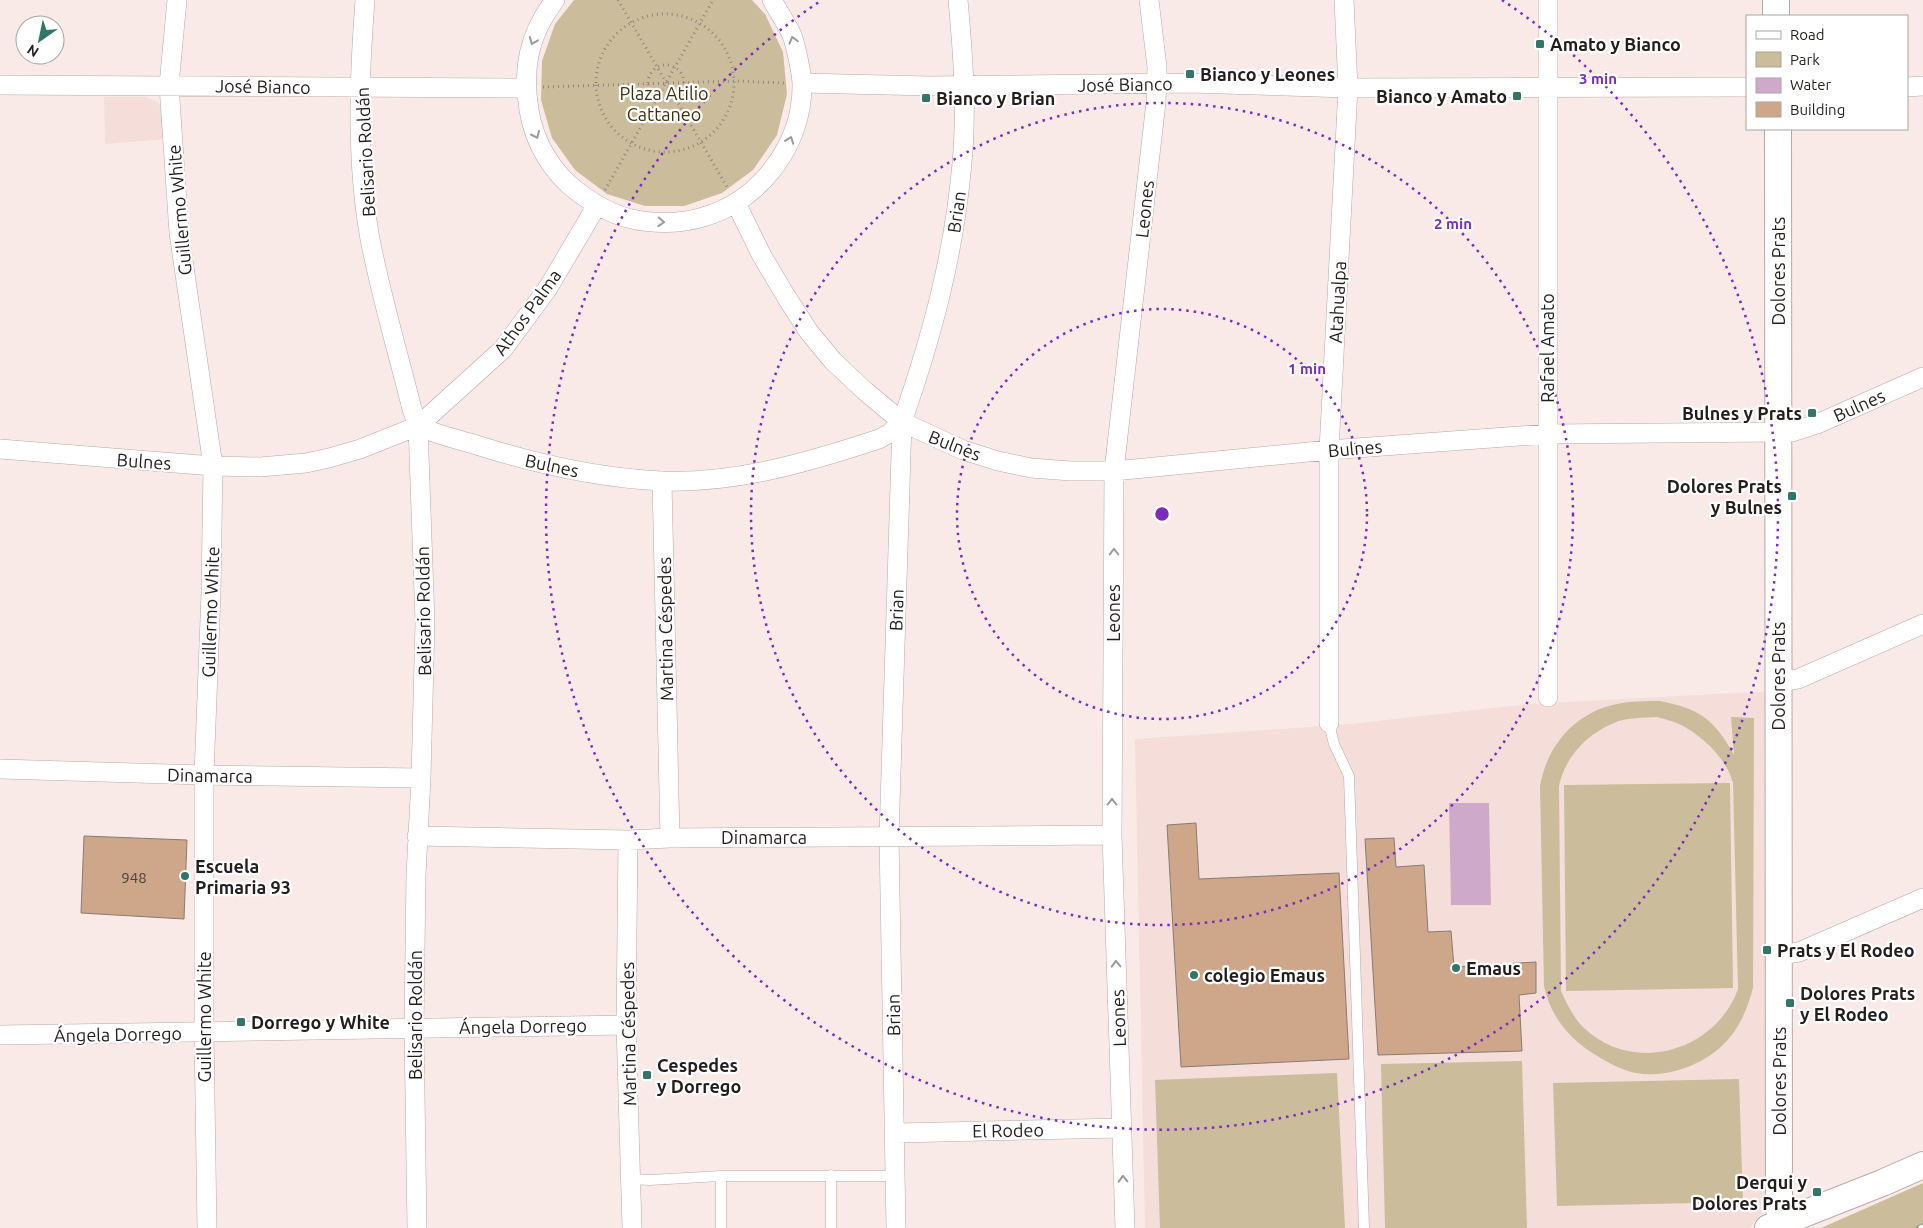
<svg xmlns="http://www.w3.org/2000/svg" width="1923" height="1228" viewBox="0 0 1923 1228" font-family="Ubuntu,sans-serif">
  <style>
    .built { fill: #f5ddd9 }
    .green { fill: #cbbd9b; fill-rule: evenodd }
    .water { fill: #cea9ca }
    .building { fill: #cea689; stroke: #877c75 }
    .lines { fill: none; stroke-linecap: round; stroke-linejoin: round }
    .lane-casing { stroke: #b6a8a6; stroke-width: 11 }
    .street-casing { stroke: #b6a8a6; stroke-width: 20 }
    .secondary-casing { stroke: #b6a8a6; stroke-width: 28 }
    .path { stroke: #908684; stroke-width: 3; stroke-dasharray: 1 4; stroke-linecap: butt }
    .lane { stroke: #fff; stroke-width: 10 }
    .street { stroke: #fff; stroke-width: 19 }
    .secondary { stroke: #fff; stroke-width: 26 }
    .rail-casing { stroke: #8f8583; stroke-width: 5.5 }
    .rail { stroke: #fff; stroke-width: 4; stroke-dasharray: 11; stroke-linecap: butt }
    .oneway { stroke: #9c9999 }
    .ring { fill: none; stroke: #7b2cbf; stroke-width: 2.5; stroke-dasharray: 2.5 5 }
    .poi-dot { fill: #337566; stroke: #fff; stroke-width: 2 }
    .labels { text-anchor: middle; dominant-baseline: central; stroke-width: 4.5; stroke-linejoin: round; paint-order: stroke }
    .number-label { font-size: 15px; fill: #4e3f37 }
    .poi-label { font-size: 18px; font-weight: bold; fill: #231d1c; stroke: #fff; text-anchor: start }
    .street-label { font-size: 18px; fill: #231d1c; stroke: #fff }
    .park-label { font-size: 18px; fill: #3e300c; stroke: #fff }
    .centre { fill: #7b2cbf; stroke: #fff; stroke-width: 2.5 }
    .ring-label { font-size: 15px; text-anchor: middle; font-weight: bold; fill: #7b2cbf; stroke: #fff; stroke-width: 4.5; stroke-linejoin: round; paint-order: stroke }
  </style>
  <rect width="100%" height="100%" fill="#f9eae7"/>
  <path class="built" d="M104 97H146L158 102 161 107 165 139 105 144Z
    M1773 691 1772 1197 1750 1228H1145L1135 739 1351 724 1529 704Z"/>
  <path class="green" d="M574 0H752L765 14 783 52 787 94 777 135 753 170 722 193 684 206H645L607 194 575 170 552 138 541 100 542 61 555 24Z
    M1660 701C1700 709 1714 719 1734 755L1731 717 1754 718 1753 988C1748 1006 1742 1022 1731 1036 1710 1063 1669 1079 1636 1073 1621 1070 1607 1062 1594 1054 1569 1039 1550 1015 1544 986L1540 786C1547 745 1576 712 1617 704 1631 701 1646 701 1660 701ZM1657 717C1664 719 1673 721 1679 724 1702 735 1727 759 1733 783L1738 989C1716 1051 1633 1076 1583 1027 1573 1017 1567 1004 1561 991L1559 786C1565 757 1587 734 1614 723 1626 717 1644 718 1657 717Z
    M1730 783 1733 988 1566 991 1564 785Z
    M1522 1061 1527 1228H1385L1381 1064Z
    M1337 1073 1345 1228H1160L1155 1080Z
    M1739 1079 1743 1202 1557 1206 1553 1083Z
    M1923 1183V1228H1821Z"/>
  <path class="water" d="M1449 803H1489L1491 905H1451Z"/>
  <path class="building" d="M1196 823 1199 879 1339 873 1349 1059 1181 1067 1167 825Z
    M84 836 187 840 184 919 81 913Z
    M1394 838 1396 867 1424 865 1428 932 1451 931 1454 967 1536 962V993L1519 995 1522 1051 1378 1055 1365 839Z"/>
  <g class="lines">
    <g class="lane-casing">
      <path id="lane" d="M1329 723 1334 744 1349 776 1364 1228
        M831 1175V1228
        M721 1176V1228
        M631 1179 650 1180 721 1176H895"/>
    </g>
    <g class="street-casing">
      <path id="street" d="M177 0 169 85 179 233 213 466 211 593 204 775V1033L207 1228
        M365 0C359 79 356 161 370 239 381 296 398 353 412 409L418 426 425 622 421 778 416 875 414 1028 417 1228
        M555 0C529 34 522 68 529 110 534 142 552 173 578 192 594 204 612 215 632 219 654 224 681 224 703 217 760 201 803 144 802 84 802 75 795 41 791 33 785 21 778 11 772 0
        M802 83 929 86 1190 83 1348 88 1747 87
        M0 85 525 88
        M1907 87 1923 86
        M736 203 762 256 787 298 809 332 833 361 865 391 902 422 963 450 998 461 1031 468 1071 471H1114L1329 450 1547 434 1792 432 1817 424 1923 377
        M418 426C439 436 462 440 483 447 541 465 600 478 661 481 735 484 809 462 879 439L890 433 902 422
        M0 449 213 466 260 467 306 463 329 458 360 449 418 426 503 349 548 288 597 205
        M662 481 670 838
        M1777 682 1798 679 1923 624
        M1548 697V0
        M1329 723V450L1348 88 1344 0
        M0 769 204 775 421 778
        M417 836 628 840 670 838 1112 835
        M628 840 626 1025 632 1228
        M1779 955 1799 952 1923 898
        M0 1035 626 1025
        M896 1133 1121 1128
        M896 1228 889 837 902 422C932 336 954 255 962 163 967 110 963 54 958 0
        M1125 1228 1112 835 1114 471 1156 102 1157 67 1149 0"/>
    </g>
    <g class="secondary-casing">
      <path id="secondary" d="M1776 16V0
        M1778 129 1779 1208 1781 1224
        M1768 1228 1882 1183 1923 1165"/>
    </g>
    <path class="path" d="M618 0 727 187
      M596 83a69 69 0 1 1 138 0a69 69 0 1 1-138 0Z
      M648 83a18 18 0 1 1 36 0a18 18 0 1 1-36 0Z
      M543 87 735 81 784 83
      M605 190 713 0"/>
    <use href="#lane" class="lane"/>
    <use href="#street" class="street"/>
    <use href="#secondary" class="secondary"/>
    <g class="rail-casing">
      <path id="rail" d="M1919 1228 1923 1226"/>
    </g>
    <use href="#rail" class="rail"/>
  </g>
  <defs><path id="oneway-chevron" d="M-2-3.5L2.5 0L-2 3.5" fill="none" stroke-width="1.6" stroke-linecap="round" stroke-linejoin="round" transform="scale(1.25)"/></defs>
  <g class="oneway">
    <use href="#oneway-chevron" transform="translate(793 40) rotate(-106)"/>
    <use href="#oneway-chevron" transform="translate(533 41) rotate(112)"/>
    <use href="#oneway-chevron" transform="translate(536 135) rotate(66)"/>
    <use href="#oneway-chevron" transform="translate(790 140) rotate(-70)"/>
    <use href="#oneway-chevron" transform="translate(661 222) rotate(4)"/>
    <use href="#oneway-chevron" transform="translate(1114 552) rotate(-90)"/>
    <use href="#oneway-chevron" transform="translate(1112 802) rotate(-90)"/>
    <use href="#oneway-chevron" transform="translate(1116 964) rotate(-92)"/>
    <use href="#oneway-chevron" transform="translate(1123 1179) rotate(-92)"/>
  </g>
  <g class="ring">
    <circle cx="1162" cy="514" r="205"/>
    <circle cx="1162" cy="514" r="411"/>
    <path d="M1502 0A616 616 0 1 1 822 0"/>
  </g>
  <g class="poi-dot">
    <rect x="1535" y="39" width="10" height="10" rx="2.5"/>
    <rect x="1185" y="69" width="10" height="10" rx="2.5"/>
    <rect x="1512" y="91" width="10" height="10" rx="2.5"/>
    <rect x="921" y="93" width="10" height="10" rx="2.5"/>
    <rect x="1807" y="408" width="10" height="10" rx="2.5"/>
    <rect x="1787" y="491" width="10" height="10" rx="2.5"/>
    <circle cx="185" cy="876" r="5"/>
    <rect x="1762" y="945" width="10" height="10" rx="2.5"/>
    <circle cx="1456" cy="968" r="5"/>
    <circle cx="1194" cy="975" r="5"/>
    <rect x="1785" y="998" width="10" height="10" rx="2.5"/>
    <rect x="236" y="1017" width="10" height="10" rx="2.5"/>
    <rect x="642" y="1070" width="10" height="10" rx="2.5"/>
    <rect x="1812" y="1187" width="10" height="10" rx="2.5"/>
  </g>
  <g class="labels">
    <g class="number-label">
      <text x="134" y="877">948</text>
    </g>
    <g class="poi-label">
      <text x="1550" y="44">Amato y Bianco</text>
      <text x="1200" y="74">Bianco y Leones</text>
      <text x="1507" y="96" text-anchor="end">Bianco y Amato</text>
      <text x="936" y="98">Bianco y Brian</text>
      <text x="1802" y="413" text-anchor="end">Bulnes y Prats</text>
      <text x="1782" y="486" text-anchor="end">Dolores Prats<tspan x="1782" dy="21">y Bulnes</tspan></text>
      <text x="195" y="866">Escuela<tspan x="195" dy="21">Primaria 93</tspan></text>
      <text x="1777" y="950">Prats y El Rodeo</text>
      <text x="1466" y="968">Emaus</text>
      <text x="1204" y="975">colegio Emaus</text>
      <text x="1800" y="993">Dolores Prats<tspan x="1800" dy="21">y El Rodeo</tspan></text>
      <text x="251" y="1022">Dorrego y White</text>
      <text x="657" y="1065">Cespedes<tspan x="657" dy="21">y Dorrego</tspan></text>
      <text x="1807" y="1182" text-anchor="end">Derqui y<tspan x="1807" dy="21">Dolores Prats</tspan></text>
    </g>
    <g class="street-label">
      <text transform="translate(1125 84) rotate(-1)">José Bianco</text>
      <text transform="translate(263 86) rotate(1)">José Bianco</text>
      <text transform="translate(365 152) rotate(-93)">Belisario Roldán</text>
      <text transform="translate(1144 209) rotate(-84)">Leones</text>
      <text transform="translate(179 210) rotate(-95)">Guillermo White</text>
      <text transform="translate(956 212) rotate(-82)">Brian</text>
      <text transform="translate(1778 271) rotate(-90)">Dolores Prats</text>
      <text transform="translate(1337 302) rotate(-87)">Atahualpa</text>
      <text transform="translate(527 312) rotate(-54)">Athos Palma</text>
      <text transform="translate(1547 348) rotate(-90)">Rafael Amato</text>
      <text transform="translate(1859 405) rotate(-24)">Bulnes</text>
      <text transform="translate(955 445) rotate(21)">Bulnes</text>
      <text transform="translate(1355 448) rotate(-5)">Bulnes</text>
      <text transform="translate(144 461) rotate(4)">Bulnes</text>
      <text transform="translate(552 465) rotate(12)">Bulnes</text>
      <text transform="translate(896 610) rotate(-88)">Brian</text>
      <text transform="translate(423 611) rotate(-91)">Belisario Roldán</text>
      <text transform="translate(210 612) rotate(-88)">Guillermo White</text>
      <text transform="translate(1113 613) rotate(-90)">Leones</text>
      <text transform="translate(665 629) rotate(-91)">Martina Céspedes</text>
      <text transform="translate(1778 676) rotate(-90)">Dolores Prats</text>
      <text transform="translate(210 775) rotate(1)">Dinamarca</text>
      <text x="764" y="837">Dinamarca</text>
      <text transform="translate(415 1015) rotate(-90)">Belisario Roldán</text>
      <text transform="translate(893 1015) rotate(-91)">Brian</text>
      <text transform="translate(204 1017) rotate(-90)">Guillermo White</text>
      <text transform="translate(1118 1018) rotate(-92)">Leones</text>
      <text transform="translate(523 1026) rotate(-1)">Ángela Dorrego</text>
      <text transform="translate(118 1034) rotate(-1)">Ángela Dorrego</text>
      <text transform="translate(628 1034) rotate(-91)">Martina Céspedes</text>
      <text transform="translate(1779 1081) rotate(-90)">Dolores Prats</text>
      <text transform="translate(1008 1130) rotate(-1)">El Rodeo</text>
    </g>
    <g class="park-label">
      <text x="664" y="93">Plaza Atilio<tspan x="664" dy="21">Cattaneo</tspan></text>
    </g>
  </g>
  <circle cx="1162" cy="514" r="8" class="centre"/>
  <g class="ring-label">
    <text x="1598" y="84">3 min</text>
    <text x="1453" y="229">2 min</text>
    <text x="1307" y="374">1 min</text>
  </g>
  <rect x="1746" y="15" width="162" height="115" fill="#ffffff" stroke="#a7a5a4"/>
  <rect x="1756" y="31" width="25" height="8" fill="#ffffff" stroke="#a7a5a4"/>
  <text x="1790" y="40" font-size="15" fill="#231d1c">Road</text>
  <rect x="1756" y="52" width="25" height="15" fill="#cbbd9b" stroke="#a7a5a4"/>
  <text x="1790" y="65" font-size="15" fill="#231d1c">Park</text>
  <rect x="1756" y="78" width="25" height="15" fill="#cea9ca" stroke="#a7a5a4"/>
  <text x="1790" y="90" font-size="15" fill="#231d1c">Water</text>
  <rect x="1756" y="102" width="25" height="15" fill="#cea689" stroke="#a7a5a4"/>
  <text x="1790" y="115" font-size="15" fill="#231d1c">Building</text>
  <g transform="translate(40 40) rotate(213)"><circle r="24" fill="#ffffff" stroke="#a7a5a4"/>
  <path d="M0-4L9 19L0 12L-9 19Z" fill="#337566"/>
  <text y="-8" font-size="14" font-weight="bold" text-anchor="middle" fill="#231d1c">N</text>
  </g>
</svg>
